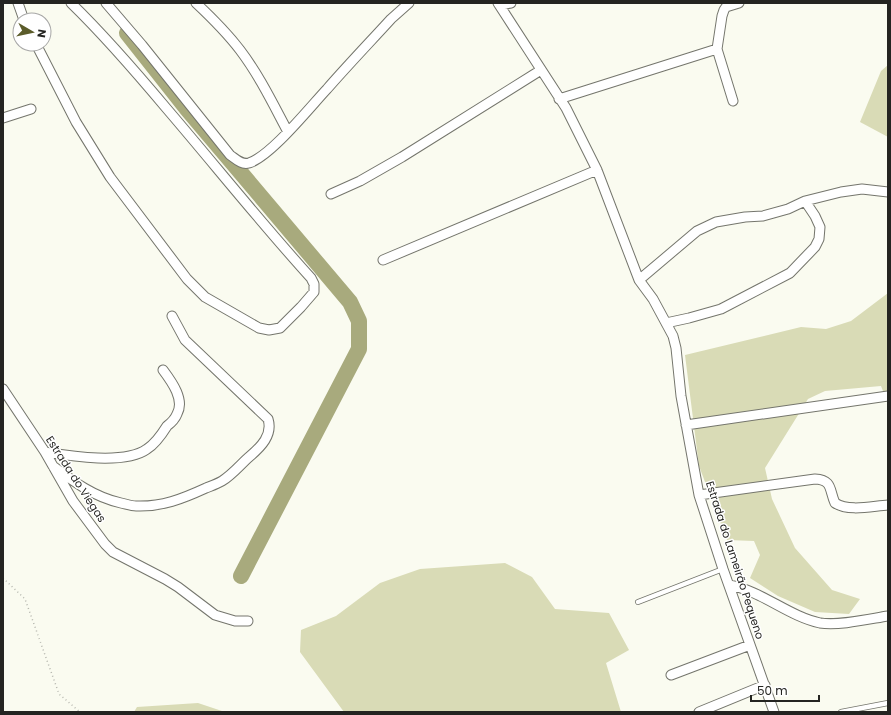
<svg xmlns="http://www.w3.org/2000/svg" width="891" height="715" viewBox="0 0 891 715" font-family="Poppins,sans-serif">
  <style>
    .green { fill: #d9dbb6 }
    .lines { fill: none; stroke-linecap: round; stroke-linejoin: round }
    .river { stroke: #a8aa7d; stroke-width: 16 }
    .service-casing { stroke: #74756c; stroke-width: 6 }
    .minor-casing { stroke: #74756c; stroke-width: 11 }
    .path { stroke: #b6b7af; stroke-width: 1.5; stroke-dasharray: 1 3; stroke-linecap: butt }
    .service { stroke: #fff; stroke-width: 4.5 }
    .minor { stroke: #fff; stroke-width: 9 }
    .labels { text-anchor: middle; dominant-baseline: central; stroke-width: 3; stroke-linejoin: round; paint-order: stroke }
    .street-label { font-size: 11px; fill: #242421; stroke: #fff }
  </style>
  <rect width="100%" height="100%" fill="#fafbf0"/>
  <path class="green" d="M888 65V137L860 122 881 71Z
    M888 293V404L881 386 825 391 808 399 765 468 772 499 795 548 832 590 860 599 849 614 815 612 778 596 750 578 760 555 754 541 727 540 699 466 685 355 801 327 826 329 851 321Z
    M505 563 532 577 555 609 609 613 629 650 606 663 621 712H344L300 652 301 630 336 616 380 583 420 569Z
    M198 703 225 712H134L137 707Z"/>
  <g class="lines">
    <path class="river" d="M127 33 187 109 350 302 359 321V349L241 576"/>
    <g class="service-casing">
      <path id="service" d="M638 602 723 569
        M841 712 888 703"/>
    </g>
    <g class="minor-casing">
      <path id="minor" d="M18 3 24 20
        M106 3 142 45 230 155C236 159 241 165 249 163 271 156 310 107 327 89 348 65 370 42 391 19L409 3
        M196 3C212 18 227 33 240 50 259 75 273 104 288 132
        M498 3 566 108 597 170 639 280 653 299 673 336 676 348 681 396 699 495 723 569 774 712
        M500 5 511 3
        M36 44 76 122 110 177 187 279 205 297 259 328 269 330 280 328 301 307 314 292V284L311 278C261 223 215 165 167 109 136 72 105 36 71 3
        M559 99 717 49
        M733 101 717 49 722 16 724 10 726 7 739 3
        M3 118 31 109
        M331 194 360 181 402 157 541 70
        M383 260 597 170
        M639 280 697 231 716 222 745 217 763 216 788 209 805 201 841 192 862 189 888 192
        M666 323 689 318 721 309 790 273 815 247 819 239 820 227 815 216 805 201
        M3 389 45 452 73 501 105 544 113 552 165 579 178 587 215 615 235 621H248
        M686 425 888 396
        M45 452C70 456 125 465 147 449 155 444 162 434 167 426 171 423 175 419 177 414 185 400 172 382 163 370
        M53 466C74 482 94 497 121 503 126 504 131 506 136 506 162 507 182 499 206 488 211 486 217 484 222 481 232 475 241 464 249 457 261 447 273 435 268 419L185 340 172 316
        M699 495 815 479C833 480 829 490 835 503 849 512 872 506 888 505
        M729 585C762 591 788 616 820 623 839 626 869 619 888 616
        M671 675 750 645
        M699 712 765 685"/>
    </g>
    <path class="path" d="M3 578 25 599 59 694 80 712"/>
    <use href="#service" class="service"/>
    <use href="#minor" class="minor"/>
  </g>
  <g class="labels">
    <g class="street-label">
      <text transform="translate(76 479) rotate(57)">Estrada do Viegas</text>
      <text transform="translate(735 560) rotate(72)">Estrada do Lameirão Pequeno</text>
    </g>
  </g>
  <rect width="891" height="715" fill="none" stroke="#242421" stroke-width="8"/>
  <g transform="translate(32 32) rotate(99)"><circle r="19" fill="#ffffff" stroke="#a7a7a6"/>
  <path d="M0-3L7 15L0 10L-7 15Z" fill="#5b5c2a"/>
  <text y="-6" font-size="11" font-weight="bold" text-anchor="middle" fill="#242421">N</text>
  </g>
  <path d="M751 695v6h68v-6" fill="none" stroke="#242421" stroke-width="2"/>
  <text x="757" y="695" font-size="12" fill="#242421" stroke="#ffffff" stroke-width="3" paint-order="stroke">50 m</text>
</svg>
